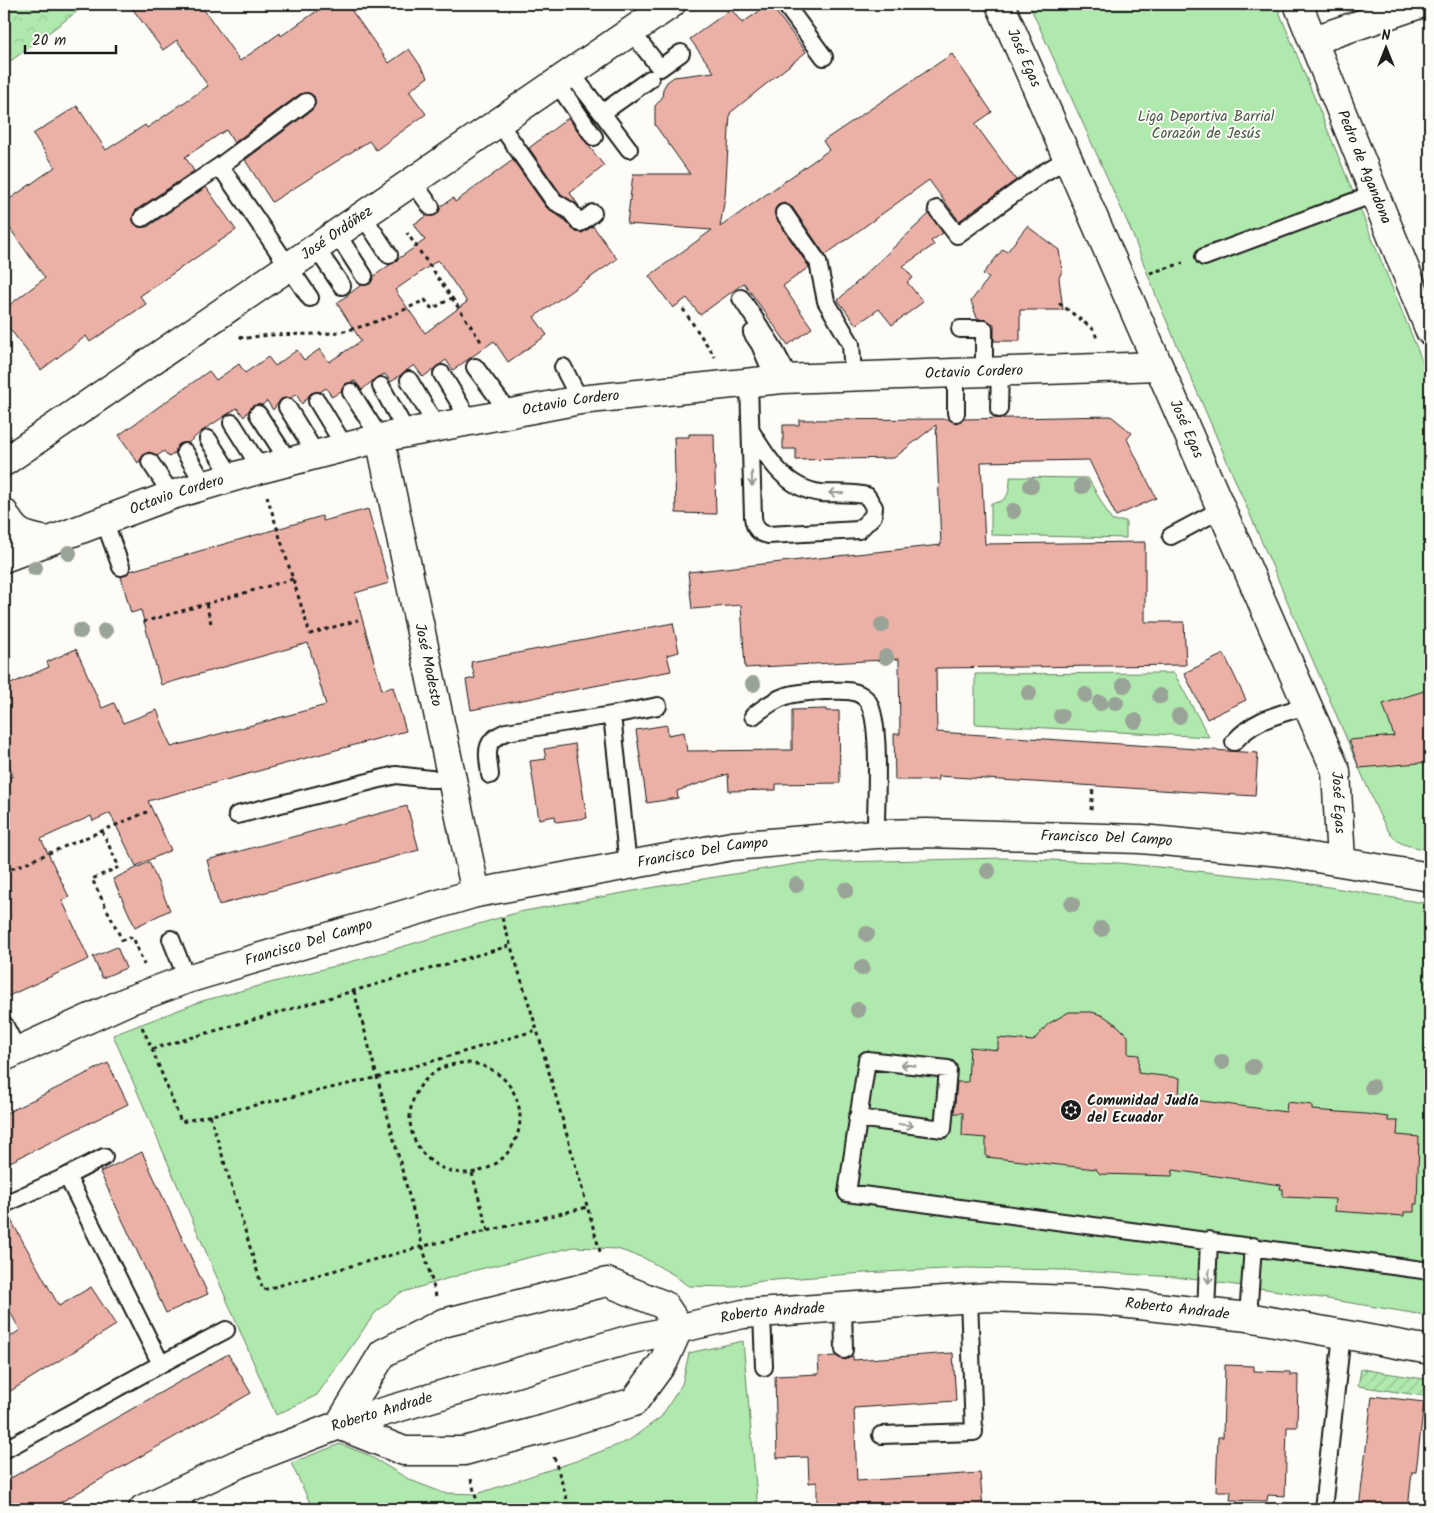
<svg xmlns="http://www.w3.org/2000/svg" width="1434" height="1513" viewBox="0 0 1434 1513" font-family="Kalam,sans-serif">
  <style>
    .green { fill: #afe9ad; stroke: #668264 }
    .forest { fill: url(#forest-crowns); stroke: #668264 }
    .garden { fill: url(#garden-furrows); stroke: #668264 }
    .building { fill: #ebb1a7; stroke: #1c1c1c; fill-rule: evenodd }
    .lines { fill: none; stroke-linecap: round; stroke-linejoin: round }
    .service-casing { stroke: #1c1c1c; stroke-width: 20 }
    .minor-casing { stroke: #1c1c1c; stroke-width: 31 }
    .path { stroke: #1c1c1c; stroke-width: 3; stroke-dasharray: 4 4; stroke-linecap: butt }
    .service { stroke: #fdfcf7; stroke-width: 16 }
    .minor { stroke: #fdfcf7; stroke-width: 28 }
    .tree { fill: #99a397 }
    .oneway { stroke: #989794 }
    .labels { text-anchor: middle; dominant-baseline: central; stroke-width: 4; stroke-linejoin: round; paint-order: stroke }
    .street-label { font-size: 15px; fill: #1c1c1c; stroke: #fdfcf7 }
    .park-label { font-size: 15px; fill: #485a48; stroke: #fdfcf7 }
    .poi-label { font-size: 15px; font-weight: bold; fill: #1c1c1c; stroke: #fdfcf7; text-anchor: start }
  </style>
  <defs>
    <pattern id="forest-crowns" width="20" height="18" patternUnits="userSpaceOnUse" patternTransform="scale(1.25)"><rect width="20" height="18" fill="#afe9ad"/><path d="M2 6a3 3 0 1 1 6 0M12 15a3 3 0 1 1 6 0" fill="none" stroke="#96c794"/></pattern>
    <pattern id="garden-furrows" width="10" height="10" patternUnits="userSpaceOnUse" patternTransform="scale(1.25)"><rect width="10" height="10" fill="#afe9ad"/><path d="M-1 1l2-2M0 10L10 0M9 11l2-2" fill="none" stroke="#96c794"/></pattern>
  </defs>
  <rect width="100%" height="100%" fill="#fdfcf7"/>
  <filter id="ink" filterUnits="userSpaceOnUse"><feTurbulence type="fractalNoise" baseFrequency=".02" numOctaves="2"/><feDisplacementMap in="SourceGraphic" scale="10" xChannelSelector="R" yChannelSelector="G"/><feConvolveMatrix kernelMatrix="1 2 1 2 8 2 1 2 1" color-interpolation-filters="sRGB"/></filter>
  <g filter="url(#ink)">
    <path class="green" d="M1029 4H1276L1430 380V850C1397 844 1395 845 1379 814L1158 301 1130 228Z
      M1010 477 1088 478 1112 521H1126V538L991 535V503C1008 503 1010 492 1010 477Z
      M1174 673 1209 737 975 724V674Z
      M1003 858 1119 863 1293 881 1430 904V1316L1273 1290 1175 1277 1063 1270 966 1268 864 1273 762 1281 731 1287 688 1286 674 1275 644 1258 617 1249 574 1247 476 1270 400 1293 375 1313 317 1395 276 1415 113 1035 202 1001 361 959 519 912 672 884 802 863Z
      M743 1341 758 1509H313L291 1463 340 1444 368 1455 410 1480 444 1493 477 1494 576 1461 628 1441 661 1417 682 1384 689 1353Z"/>
    <path class="forest" d="M4 4H87L4 66Z"/>
    <path class="garden" d="M1361 1369 1430 1380V1397L1358 1386Z"/>
    <path class="building" d="M129 4H200L240 61 280 33 281 36 327 4H347L389 63 409 49 428 77 409 91 426 114 376 150 369 141 272 202 245 160 312 110 315 105 314 96 309 93 300 94 234 143 226 130 185 157 194 171 136 210 132 219 138 227H147L206 187 236 230 140 296 146 304 90 342 86 336 41 370 4 321V309L45 278 4 220V203L55 167 33 134 77 106 106 150 145 125 147 128 208 86 177 40 163 50Z
      M770 4 806 52 730 113 725 197 720 227 829 150 823 141 952 54 992 112 975 124 1016 180 959 221 929 180 825 255 792 207 784 203 778 205 775 209 776 218 809 267 783 286 812 328 788 345 744 283 700 315 687 298 673 308 649 276 712 230 627 224 633 174H690L655 125V106L662 98 663 89 667 82 674 77 714 72 690 39 731 9 742 23Z
      M568 118 604 166 570 193 579 206 561 194 529 148Z
      M513 160 546 207 563 219 576 232 582 233 593 226 617 259 534 317 547 335 508 362 494 341 453 370 446 360 423 377 414 365 391 382 385 374 377 377 362 390 355 381 345 384 341 391 332 397 326 388 320 392 311 393 302 404 296 394 291 398 281 399 273 410 267 401 262 405 252 406 244 417 237 408 202 431 188 443 179 444 175 453 169 457 164 451 157 456 149 452 144 454 138 463 119 435 209 371 216 380 239 364 245 373 268 357 275 366 297 350 304 360 320 349 329 362 361 341 337 303 361 285 370 284 374 276 425 240 414 224 427 216 436 215 441 206 453 198 455 202ZM438 260 467 302 425 333 395 290Z
      M929 214 943 233 931 241 934 245 903 266 913 278 907 282 923 302 892 325 879 309 856 325 838 300Z
      M1027 226 1059 250 1062 271 1059 278 1063 310H1020V341H994V324L977 318 971 301 989 278 983 274 1003 249 1007 252Z
      M1111 416 1132 433 1127 439 1156 498 1116 516 1089 460 981 462 985 544 1145 542V622H1184L1186 665 936 668 937 732 1258 753 1255 796 938 776V780H895L894 734H900L899 659 745 668 741 605 692 609 688 572 941 545 936 425 894 458 796 460V449H783V425H799V420L948 419 956 423 964 419Z
      M689 434H714L716 514 676 513 674 437H689Z
      M368 509 389 583 355 593 382 690 393 687 406 731 148 801 171 850 136 866 110 813 93 821 91 816 41 839 69 897 62 900 89 959 4 998V779L13 776 4 754V687L49 667 47 662 76 649 102 708 114 703 123 723 157 710 171 747 326 705 308 643 161 685 141 610 131 613 121 577 130 571 322 516 323 521Z
      M673 623 679 652 667 655 671 671 471 710 466 680 475 678 471 662Z
      M1224 654 1246 700 1207 719 1184 673Z
      M1430 689V762L1359 768 1349 740 1394 736 1383 704Z
      M826 709V711H839L840 783 776 784V790L729 791 728 774 677 791 678 798 647 803 636 730 667 725 668 735 684 732 687 751 792 750V710Z
      M575 744 587 818 556 822 555 816 539 819 530 761 546 759 544 749Z
      M407 806 419 850 219 905 207 860Z
      M149 862 170 910 135 927 113 879Z
      M117 947 126 968 102 978 93 957Z
      M1069 1012H1092L1104 1016 1118 1026 1128 1036V1054L1139 1055 1138 1073 1180 1078 1179 1098 1286 1112 1287 1102 1312 1105V1110L1366 1114 1388 1117V1121H1398L1397 1135 1419 1137 1417 1204H1414V1212H1404V1216L1334 1211 1335 1199 1283 1197V1189H1280L1281 1185 1173 1170 1172 1176 1100 1174 1096 1169 986 1157V1138L962 1136 963 1113H954L957 1082H968L970 1047 998 1050V1038L1033 1041 1048 1024Z
      M108 1063 128 1104 4 1165V1114Z
      M142 1152 208 1294 166 1313 100 1172Z
      M4 1212 7 1213 59 1306 91 1287 116 1325 4 1395V1341L20 1330 4 1301Z
      M953 1353 956 1401 854 1408 857 1481 980 1473 983 1509H895L894 1502 817 1505V1482L809 1483 808 1457 777 1458 775 1376 819 1374 818 1357 837 1356 845 1360 853 1356V1360Z
      M228 1354 251 1393 49 1509H4V1482Z
      M1225 1365 1254 1366V1371L1290 1372V1375H1298L1297 1427H1287L1285 1496 1268 1495 1267 1501 1230 1500 1231 1491H1216L1218 1437H1223Z
      M1372 1396 1424 1402 1416 1472H1412L1408 1509H1359Z"/>
    <g class="lines">
      <g class="service-casing">
        <path id="service" d="M785 4 824 57
          M631 31 660 68 681 53
          M571 73 602 113 650 79
          M557 83 594 137
          M602 113 629 149
          M499 123 554 201 570 211 580 223 593 213
          M220 166 310 298
          M413 182 431 207
          M937 209 957 235 1043 173 1067 159
          M784 213 818 262 826 301 851 344 853 376
          M363 216 389 255
          M142 218 220 166 306 102
          M337 234 364 276
          M316 248 342 286
          M1204 257 1374 194
          M741 298 772 345 790 379
          M960 329H984V372
          M752 333 760 345 775 380
          M475 367 510 414
          M563 367 580 400
          M956 373V413
          M442 374 470 421
          M409 380 437 427
          M749 383 753 517C754 527 758 533 768 535L859 530 873 516 874 507 867 496C852 492 837 494 821 493 786 489 767 458 751 431
          M381 386 407 433
          M351 392 380 438
          M317 401 345 447
          M287 407 316 454
          M999 409 1000 371
          M258 414 289 462
          M232 423 261 469
          M208 439 232 477
          M185 452 205 485
          M150 462 172 495
          M104 520 121 567
          M1171 536 1222 509
          M612 715 658 706
          M753 716C782 693 790 693 826 691 839 691 856 688 866 699 883 717 875 807 876 834
          M1234 742C1255 718 1279 715 1309 705
          M490 775C488 753 482 742 506 732L612 715 628 866
          M237 815 396 775 430 779H453
          M171 939 187 979
          M4 1024 17 1049
          M857 1118 943 1129 948 1069 867 1060 847 1193 1430 1271
          M67 1176 104 1157
          M843 1306 844 1350
          M762 1312 764 1367
          M1206 1312 1209 1240
          M1248 1317 1253 1246
          M161 1364 226 1330
          M881 1435 974 1432 969 1299
          M4 1450 161 1364 67 1176 7 1203
          M179 1491 186 1509
          M1323 1509 1342 1334"/>
      </g>
      <g class="minor-casing">
        <g id="minor">
          <path id="s1" d="M1000 4 1336 771 1341 861"/>
          <path id="s2" d="M1298 4 1430 331"/>
          <path d="M1314 40 1420 4"/>
          <path id="s3" d="M380 438 476 893"/>
          <path id="s4" d="M4 462 671 4"/>
          <path d="M4 513C15 535 23 536 47 541"/>
          <path id="s5" d="M4 558 172 495 261 469 380 438 580 400 782 379 1158 366"/>
          <path id="s6" d="M4 1057 130 1000 187 979 476 893 732 846 876 834 926 833 1141 839 1281 852 1430 877"/>
          <path d="M607 1282 664 1305 679 1327 664 1361 634 1402 545 1429 464 1451H404L339 1425 383 1353 443 1323Z"/>
          <path id="s7" d="M143 1509 238 1464 339 1425 624 1341 743 1314 988 1297 1102 1301 1248 1317 1430 1350"/>
        </g>
      </g>
      <path class="path" d="M721 4 723 7
        M1150 273 1183 263
        M452 298 482 343
        M1059 303 1094 330 1097 339
        M683 309 715 357
        M240 336 243 339C272 332 302 336 331 333 365 329 395 314 425 300L432 309 452 298 407 233
        M267 496 310 634 358 620
        M206 604 211 623
        M143 622 293 579
        M1091 810 1093 789
        M102 831 119 867 92 879 122 940 133 937 144 965
        M4 872 147 812
        M502 918 537 1030 601 1255
        M354 991 436 1296
        M142 1027 152 1049 509 946
        M152 1049 181 1122 379 1077 537 1030
        M410 1118a55 55 0 1 1 110 0a55 55 0 1 1-110 0Z
        M210 1115 263 1290 424 1246 588 1207
        M472 1173 488 1231
        M554 1457 570 1509
        M471 1479 479 1509"/>
      <use href="#service" class="service"/>
      <use href="#minor" class="minor"/>
    </g>
    <g class="tree">
      <circle cx="1031" cy="486" r="8"/>
      <circle cx="1082" cy="486" r="8"/>
      <circle cx="1013" cy="511" r="8"/>
      <circle cx="69" cy="553" r="8"/>
      <circle cx="35" cy="568" r="8"/>
      <circle cx="882" cy="625" r="8"/>
      <circle cx="80" cy="631" r="8"/>
      <circle cx="105" cy="631" r="8"/>
      <circle cx="886" cy="657" r="8"/>
      <circle cx="753" cy="684" r="8"/>
      <circle cx="1124" cy="685" r="8"/>
      <circle cx="1029" cy="693" r="8"/>
      <circle cx="1085" cy="695" r="8"/>
      <circle cx="1160" cy="696" r="8"/>
      <circle cx="1100" cy="703" r="8"/>
      <circle cx="1116" cy="703" r="8"/>
      <circle cx="1061" cy="716" r="8"/>
      <circle cx="1179" cy="716" r="8"/>
      <circle cx="1135" cy="721" r="8"/>
      <circle cx="988" cy="871" r="8"/>
      <circle cx="796" cy="885" r="8"/>
      <circle cx="846" cy="890" r="8"/>
      <circle cx="1072" cy="904" r="8"/>
      <circle cx="1101" cy="929" r="8"/>
      <circle cx="867" cy="934" r="8"/>
      <circle cx="862" cy="968" r="8"/>
      <circle cx="858" cy="1010" r="8"/>
      <circle cx="1222" cy="1062" r="8"/>
      <circle cx="1253" cy="1067" r="8"/>
      <circle cx="1372" cy="1087" r="8"/>
    </g>
    <defs><path id="oneway-shaft" d="M-6 0H5M1.5-3L5.5 0L1.5 3" fill="none" stroke-width="1.6" stroke-linecap="round" stroke-linejoin="round" transform="scale(1.25)"/></defs>
    <g class="oneway">
      <use href="#oneway-shaft" transform="translate(752 479) rotate(89)"/>
      <use href="#oneway-shaft" transform="translate(836 493) rotate(-178)"/>
      <use href="#oneway-shaft" transform="translate(908 1065) rotate(-174)"/>
      <use href="#oneway-shaft" transform="translate(906 1125) rotate(7)"/>
      <use href="#oneway-shaft" transform="translate(1209 1276) rotate(95)"/>
    </g>
  </g>
  <defs>
    <g id="synagogue-disc" transform="scale(1.125)"><circle r="9.5" fill="#1c1c1c" stroke="#fdfcf7"/><path d="M0-6.5L5.6 3.2H-5.6ZM0 6.5L5.6-3.2H-5.6Z" fill="#fff"/></g>
  </defs>
  <g fill-rule="evenodd">
    <use href="#synagogue-disc" x="1071" y="1110"/>
  </g>
  <g class="labels">
    <g class="street-label">
      <text stroke="none"><textPath href="#s1" startOffset="59">José Egas</textPath></text>
      <text stroke="none"><textPath href="#s2" startOffset="176">Pedro de Agandona</textPath></text>
      <text stroke="none"><textPath href="#s4" startOffset="404">José Ordóñez</textPath></text>
      <text stroke="none"><textPath href="#s5" startOffset="994">Octavio Cordero</textPath></text>
      <text stroke="none"><textPath href="#s5" startOffset="589">Octavio Cordero</textPath></text>
      <text stroke="none"><textPath href="#s1" startOffset="464">José Egas</textPath></text>
      <text stroke="none"><textPath href="#s5" startOffset="184">Octavio Cordero</textPath></text>
      <text stroke="none"><textPath href="#s3" startOffset="232">José Modesto</textPath></text>
      <text stroke="none"><textPath href="#s1" startOffset="869">José Egas</textPath></text>
      <text stroke="none"><textPath href="#s6" startOffset="1136">Francisco Del Campo</textPath></text>
      <text stroke="none"><textPath href="#s6" startOffset="731">Francisco Del Campo</textPath></text>
      <text stroke="none"><textPath href="#s6" startOffset="326">Francisco Del Campo</textPath></text>
      <text stroke="none"><textPath href="#s7" startOffset="1068">Roberto Andrade</textPath></text>
      <text stroke="none"><textPath href="#s7" startOffset="662">Roberto Andrade</textPath></text>
      <text stroke="none"><textPath href="#s7" startOffset="258">Roberto Andrade</textPath></text>
    </g>
    <g class="park-label">
      <text x="1206" y="117">Liga Deportiva Barrial<tspan x="1206" dy="17">Corazón de Jesús</tspan></text>
    </g>
    <g class="poi-label">
      <text x="1087" y="1101">Comunidad Judía<tspan x="1087" dy="17">del Ecuador</tspan></text>
    </g>
  </g>
  <rect width="1434" height="1513" fill="none" stroke="#fdfcf7" stroke-width="20"/>
  <rect x="10" y="10" width="1414" height="1493" fill="none" stroke="#1c1c1c" stroke-width="2" filter="url(#ink)"/>
  <g transform="translate(1386 48)" stroke="#fdfcf7" stroke-width="4" paint-order="stroke">
  <path d="M0-4L9 19L0 12L-9 19Z" fill="#1c1c1c"/>
  <text y="-8" font-size="14" font-weight="bold" text-anchor="middle" fill="#1c1c1c">N</text>
  </g>
  <path d="M25 45v8h91v-8" fill="none" stroke="#1c1c1c" stroke-width="2.5"/>
  <text x="32" y="45" font-size="15" fill="#1c1c1c" stroke="#fdfcf7" stroke-width="4" paint-order="stroke">20 m</text>
</svg>
